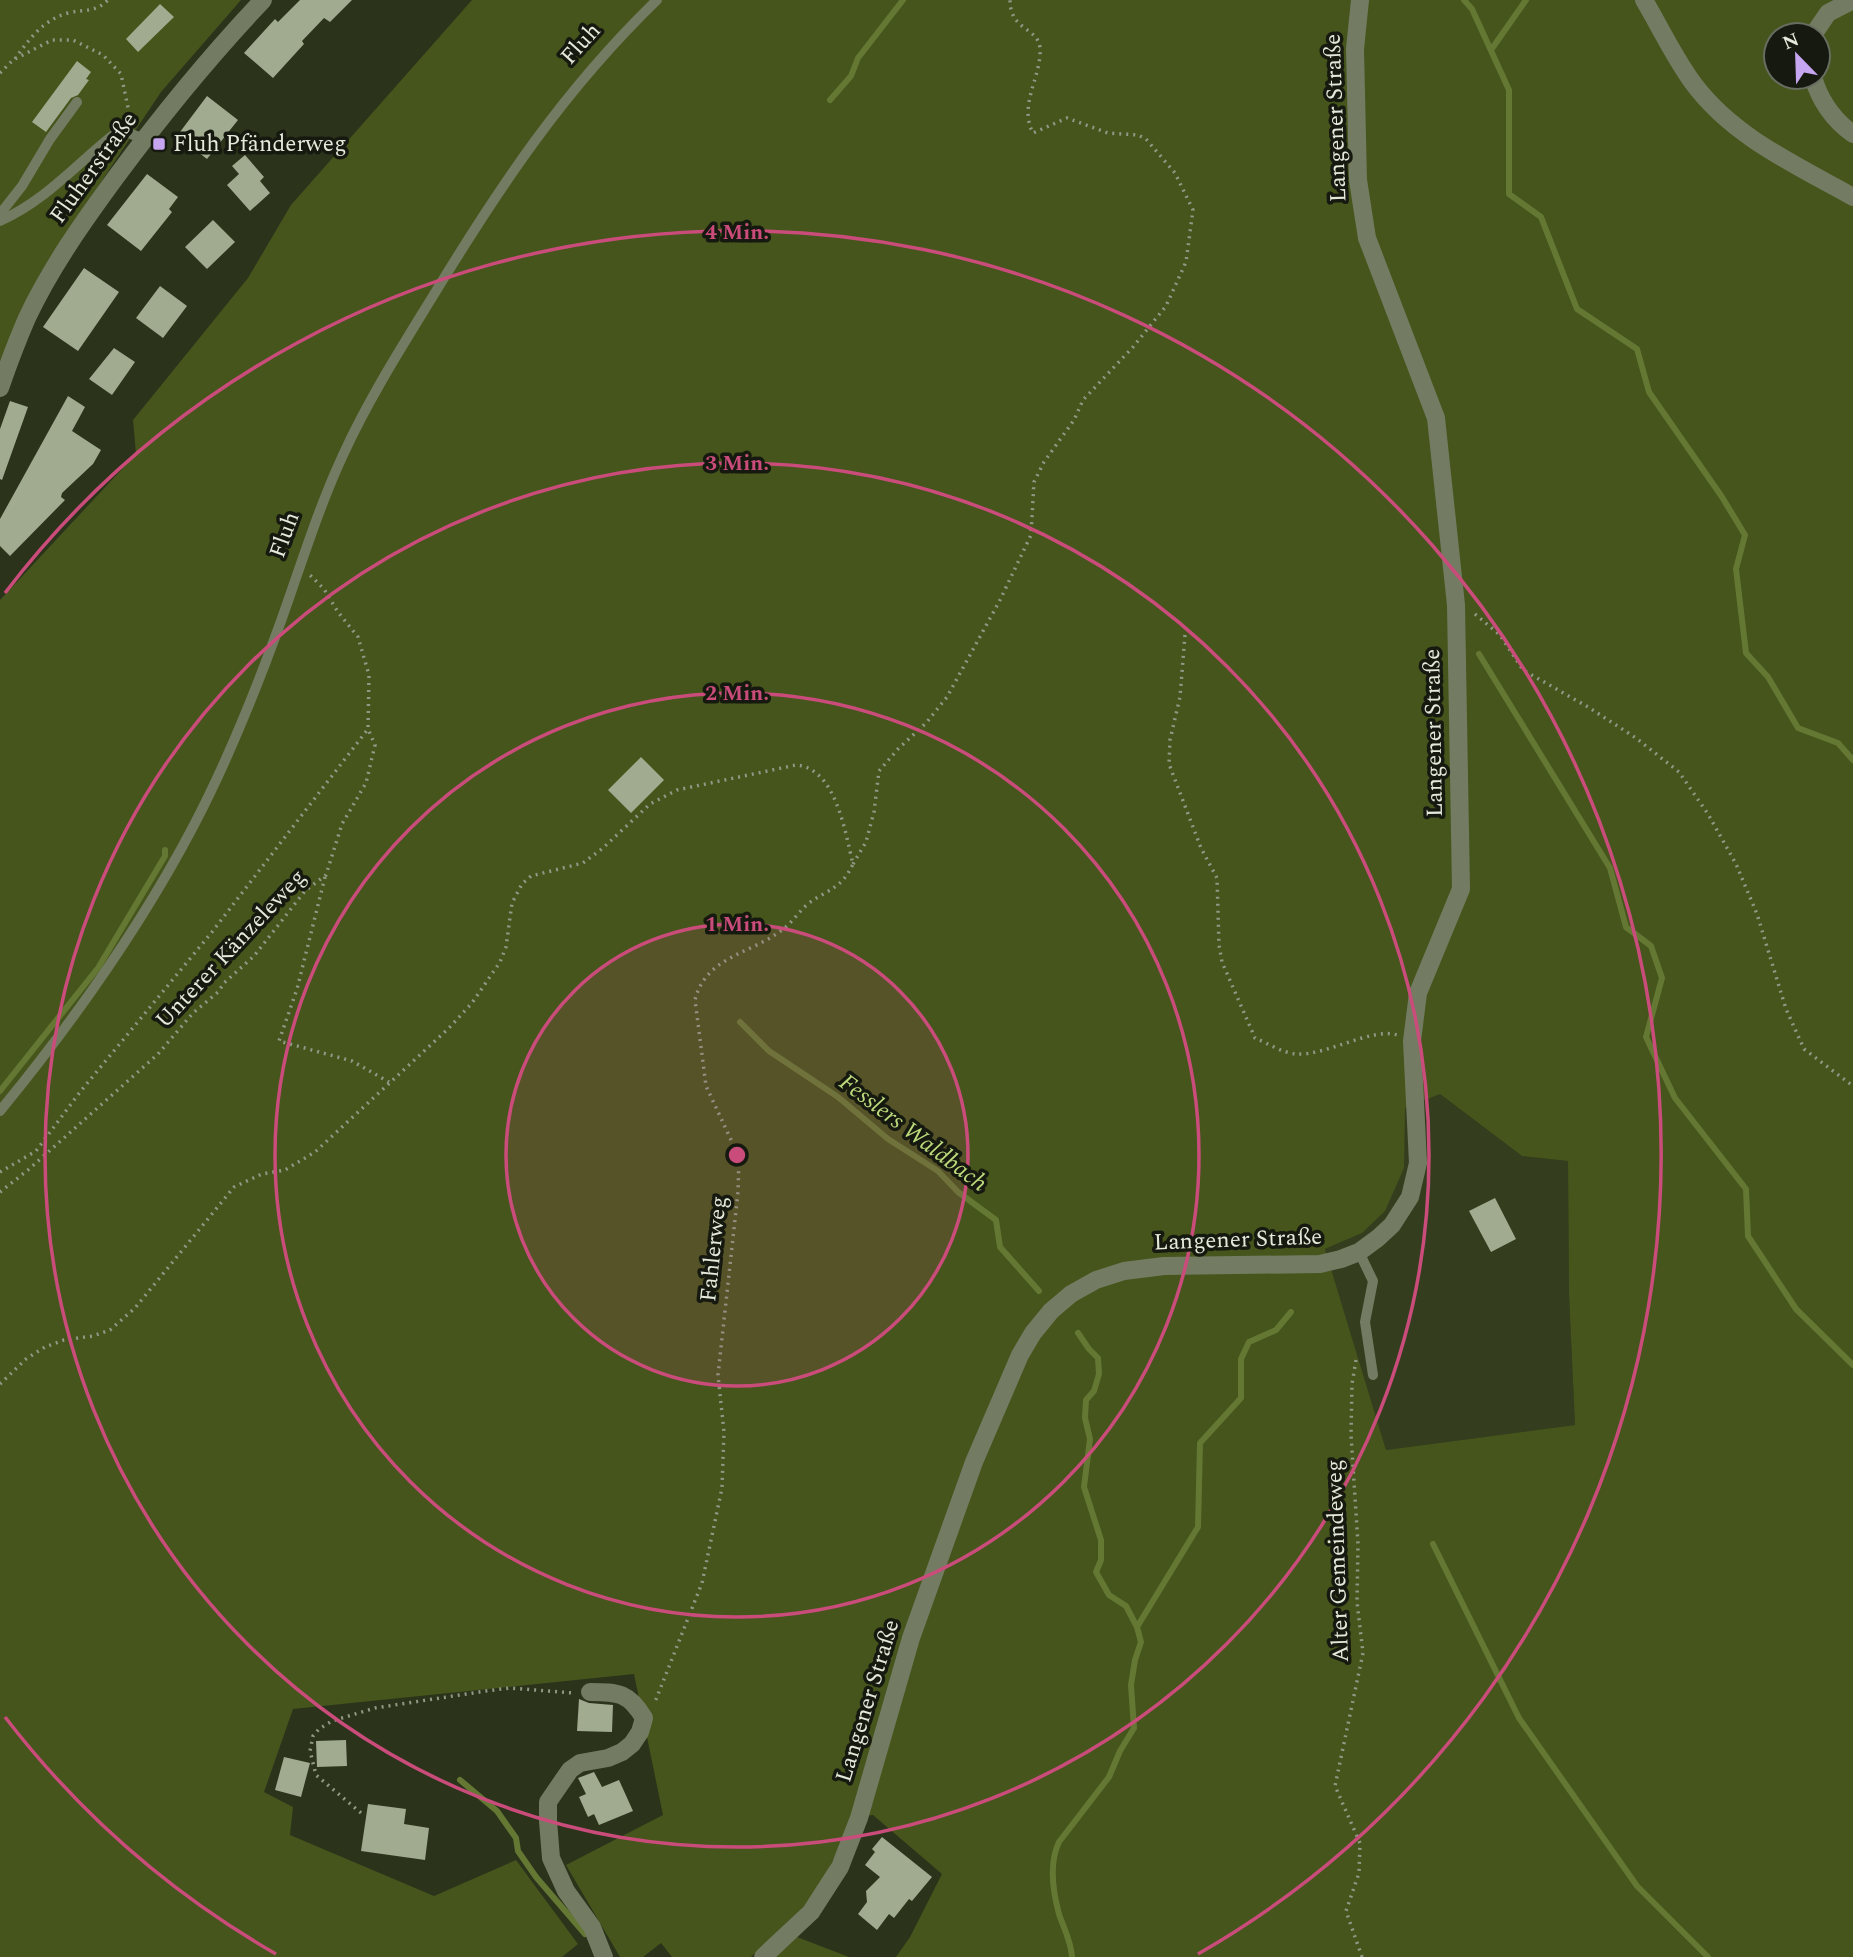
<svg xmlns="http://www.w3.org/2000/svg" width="1853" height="1957" viewBox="0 0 1853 1957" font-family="Spectral,serif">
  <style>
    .built { fill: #343e1f }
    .green { fill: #45551c; fill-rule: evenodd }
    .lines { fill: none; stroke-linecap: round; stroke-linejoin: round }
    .stream { stroke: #647834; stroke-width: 6 }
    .building { fill: #a1ab90 }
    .path { stroke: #919885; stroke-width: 3.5; stroke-dasharray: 2 5; stroke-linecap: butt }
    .lane { stroke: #737c62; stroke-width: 10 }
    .street { stroke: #737c62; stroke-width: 18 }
    .secondary { stroke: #737c62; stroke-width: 18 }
    .ring { fill: none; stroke: #ca4c7b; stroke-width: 3.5 }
    .poi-dot { fill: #c6a6f0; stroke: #16190f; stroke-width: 2.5 }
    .labels { text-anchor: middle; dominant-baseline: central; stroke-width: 7; stroke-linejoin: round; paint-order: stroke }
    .street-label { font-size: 23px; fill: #e4eadb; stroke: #16190f }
    .poi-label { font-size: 23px; fill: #e4eadb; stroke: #16190f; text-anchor: start }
    .water-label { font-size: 24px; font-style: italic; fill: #bcda7b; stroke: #16190f }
    .centre { fill: #ca4c7b; stroke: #16190f; stroke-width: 3.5 }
    .ring-label { font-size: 21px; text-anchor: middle; font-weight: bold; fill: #ca4c7b; stroke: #16190f; stroke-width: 7; stroke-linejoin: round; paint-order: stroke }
  </style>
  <rect width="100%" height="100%" fill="#2b331b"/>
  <path class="built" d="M1440 1094 1522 1156 1568 1161 1569 1294 1575 1425 1386 1450 1325 1249 1362 1233 1404 1168V1107Z"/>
  <path class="green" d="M0 0H241L161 92 41 272 0 361Z
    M472 0H1853V1957H896L910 1937 942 1874 873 1815 854 1817 816 1895 751 1957H672L661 1943 643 1957H620L566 1865 663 1815 634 1674 293 1709 264 1792 293 1807 290 1835 434 1896 516 1860 578 1944 562 1957H0V600L136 454 133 420 248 278 291 205ZM1776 35H1818V77H1776ZM1440 1094 1522 1156 1568 1161 1569 1294 1575 1425 1386 1450 1325 1249 1362 1233 1385 1211 1404 1168 1405 1108Z
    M797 1937 849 1957H774Z"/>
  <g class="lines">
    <path class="stream" d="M1464 0 1472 9 1509 90V194L1541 217 1577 309 1637 349 1649 392 1722 497 1745 535 1736 569 1746 653 1768 677 1798 728 1838 743 1853 760
      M1491 50 1526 0
      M830 100 851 76 858 58 903 0
      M1479 654 1610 868 1626 927 1651 946 1662 978 1646 1037 1675 1098 1746 1189 1748 1236 1796 1309 1853 1365
      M740 1022 769 1051 838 1097 888 1139 938 1171 958 1192 996 1220 1000 1247 1039 1291
      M0 1091 98 968 165 856V850
      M1433 1544 1519 1718 1637 1886 1708 1957
      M1137 1627 1198 1527 1200 1443 1241 1398V1359L1249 1342 1276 1330 1291 1312
      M460 1780 497 1811 516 1838 518 1851 536 1877 585 1934
      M1072 1957C1071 1941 1064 1929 1059 1914 1053 1892 1049 1863 1059 1842L1109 1777 1120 1751 1134 1728 1131 1685 1135 1660 1141 1642 1137 1627 1126 1606 1109 1595 1096 1572 1101 1560V1540L1084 1487 1090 1439 1085 1418 1086 1400 1094 1391 1099 1374 1098 1358 1089 1349 1078 1333"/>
  </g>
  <path class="building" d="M300 0H352L330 22 324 18 302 41 304 44 273 78 244 53 275 19 278 22Z
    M160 4 174 17 138 52 126 39Z
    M77 61 91 72 86 79 89 80 78 95 71 98 46 132 32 122Z
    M207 96 238 120 207 159 177 136Z
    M245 155 264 177 260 181 270 193 250 211 227 185 239 174 232 166Z
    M147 174 178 197 169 209 172 212 141 251 107 225Z
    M213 220 235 242 207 269 185 247Z
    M84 268 119 292 78 351 43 327Z
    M160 286 187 306 163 338 136 318Z
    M114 348 135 362 112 395 89 379Z
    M68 396 85 407 72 431 101 450 93 464 62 493 61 497 65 500 10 556 0 546V519Z
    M10 401 28 407 2 480 0 479V429Z
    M641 757 664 780 631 813 608 790Z
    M1495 1198 1516 1239 1491 1252 1469 1211Z
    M579 1699 589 1703 613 1705 612 1732 577 1731Z
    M346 1740 347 1766 317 1767 316 1741Z
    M284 1757 310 1763 301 1797 275 1790Z
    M594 1772 602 1787 619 1780 633 1811 599 1825 594 1814 588 1817 579 1797 586 1794 578 1778Z
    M368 1804 406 1809 404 1824 429 1828 425 1860 361 1851Z
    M882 1837 932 1877 912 1901 909 1899 894 1918 889 1914 877 1930 858 1914 867 1902 866 1891 880 1877 865 1865 875 1852 872 1849Z"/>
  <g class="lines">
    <path class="path" d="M15 59C29 39 43 20 68 13 84 9 95 13 108 0
      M0 73 13 60 52 40H73L103 55 121 74 130 117
      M1475 614 1500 635 1523 670 1588 707 1636 738 1679 772 1708 814 1736 864 1757 914 1786 1009 1804 1049 1853 1086
      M1185 635 1180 697 1170 740 1169 764 1201 848 1217 878 1219 945 1222 962 1255 1038C1267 1043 1283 1053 1296 1054 1326 1056 1372 1027 1397 1035
      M853 864 866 842 874 812 879 771 898 749 926 723 947 697 1000 600 1031 535 1034 482 1044 462 1074 420 1083 400 1133 347 1166 306 1186 262 1193 210 1175 173 1146 139 1138 135 1108 133 1067 118 1033 133C1018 105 1042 76 1040 48 1038 27 1010 31 1010 0
      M325 877 297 989 279 1041 352 1061 389 1082
      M0 1172 36 1151 80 1092 212 932 368 729
      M0 1192 28 1170 158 1054 193 1013 218 992 224 983 254 956 305 891 326 875 342 824 366 783 375 745 368 729 369 675 358 637 338 612 324 589 310 575
      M1356 1360 1352 1384 1351 1435 1358 1544 1357 1602 1363 1653 1335 1786 1360 1843 1359 1873 1346 1911 1362 1957
      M0 1384 26 1359 45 1347 64 1340 93 1336 110 1330 135 1308 234 1187 262 1174 285 1170 315 1152 449 1028 472 1003 500 962 506 947 512 903 522 884 531 876 583 863 603 848 650 804 677 790 796 765C836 768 845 832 853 864 842 888 829 889 809 903 799 911 792 923 782 930 751 954 706 956 695 1000L706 1086 739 1157 738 1192 718 1375 724 1432 723 1459 722 1488 702 1583 655 1702
      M361 1813 316 1775 310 1751 313 1736 319 1729 332 1721 375 1708 486 1691 510 1688 573 1693"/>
    <path class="lane" d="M0 214 22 186 50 139 77 102
      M0 221C48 199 76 164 117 132H126L144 139
      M0 1111C73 1022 140 928 194 825 228 760 256 690 281 621 301 565 318 509 343 455 368 400 401 348 433 296 500 186 564 90 657 0
      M1359 1252 1373 1281 1365 1322 1373 1375"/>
    <path class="street" d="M1813 35 1828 13 1853 0
      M1813 77C1820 101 1832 119 1853 134
      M590 1692C619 1692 629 1693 644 1718L640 1732 632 1744 622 1752 608 1758 580 1763 570 1770 548 1802V1821L551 1858 566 1891 592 1927 604 1957"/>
    <path class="secondary" d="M1644 0C1660 27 1674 57 1693 83 1733 137 1796 165 1853 197
      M0 388C8 365 17 341 27 318 51 267 83 222 116 177 161 116 210 56 263 0
      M763 1957 811 1912 840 1867 859 1818 911 1638 974 1462 1020 1355 1033 1333 1051 1311 1071 1294 1096 1280 1124 1271 1164 1266 1320 1264 1341 1259 1359 1252 1378 1238 1392 1225 1410 1197 1418 1163 1412 1041 1418 993 1461 889 1456 605 1436 418 1367 238 1358 180 1355 49 1360 0"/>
  </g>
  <circle cx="737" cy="1155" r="231" fill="#ca4c7b" fill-opacity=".12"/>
  <g class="ring">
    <circle cx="737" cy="1155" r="231"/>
    <circle cx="737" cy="1155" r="462"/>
    <circle cx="737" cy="1155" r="692"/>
    <path d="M276 1954A923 923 0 0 1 5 1717M5 593A923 923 0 1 1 1198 1954"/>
  </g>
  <rect class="poi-dot" x="152" y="137" width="14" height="14" rx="3.5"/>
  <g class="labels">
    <g class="street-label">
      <text transform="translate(581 44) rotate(-48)">Fluh</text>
      <text transform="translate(1336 118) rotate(-92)">Langener Straße</text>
      <text transform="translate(94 168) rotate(-54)">Fluherstraße</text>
      <text transform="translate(285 535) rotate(-70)">Fluh</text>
      <text transform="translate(1434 733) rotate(-91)">Langener Straße</text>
      <text transform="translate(231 949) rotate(-47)">Unterer Känzeleweg</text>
      <text transform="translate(1238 1240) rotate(-2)">Langener Straße</text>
      <text transform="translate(714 1249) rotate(-84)">Fahlerweg</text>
      <text transform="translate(1338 1561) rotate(-92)">Alter Gemeindeweg</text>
      <text transform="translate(868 1701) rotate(-73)">Langener Straße</text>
    </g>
    <g class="poi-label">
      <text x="173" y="144">Fluh Pfänderweg</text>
    </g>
    <g class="water-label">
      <text transform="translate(913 1133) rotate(37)">Fesslers Waldbach</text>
    </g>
  </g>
  <circle cx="737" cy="1155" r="10" class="centre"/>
  <g class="ring-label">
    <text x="737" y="239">4 Min.</text>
    <text x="737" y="470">3 Min.</text>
    <text x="737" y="700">2 Min.</text>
    <text x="737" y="931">1 Min.</text>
  </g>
  <g transform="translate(1797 56) rotate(337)"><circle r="33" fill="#16190f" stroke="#686d61" stroke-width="2"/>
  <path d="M0-5L12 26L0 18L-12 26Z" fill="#c6a6f0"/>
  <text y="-10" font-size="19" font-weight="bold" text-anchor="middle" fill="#e4eadb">N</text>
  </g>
</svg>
